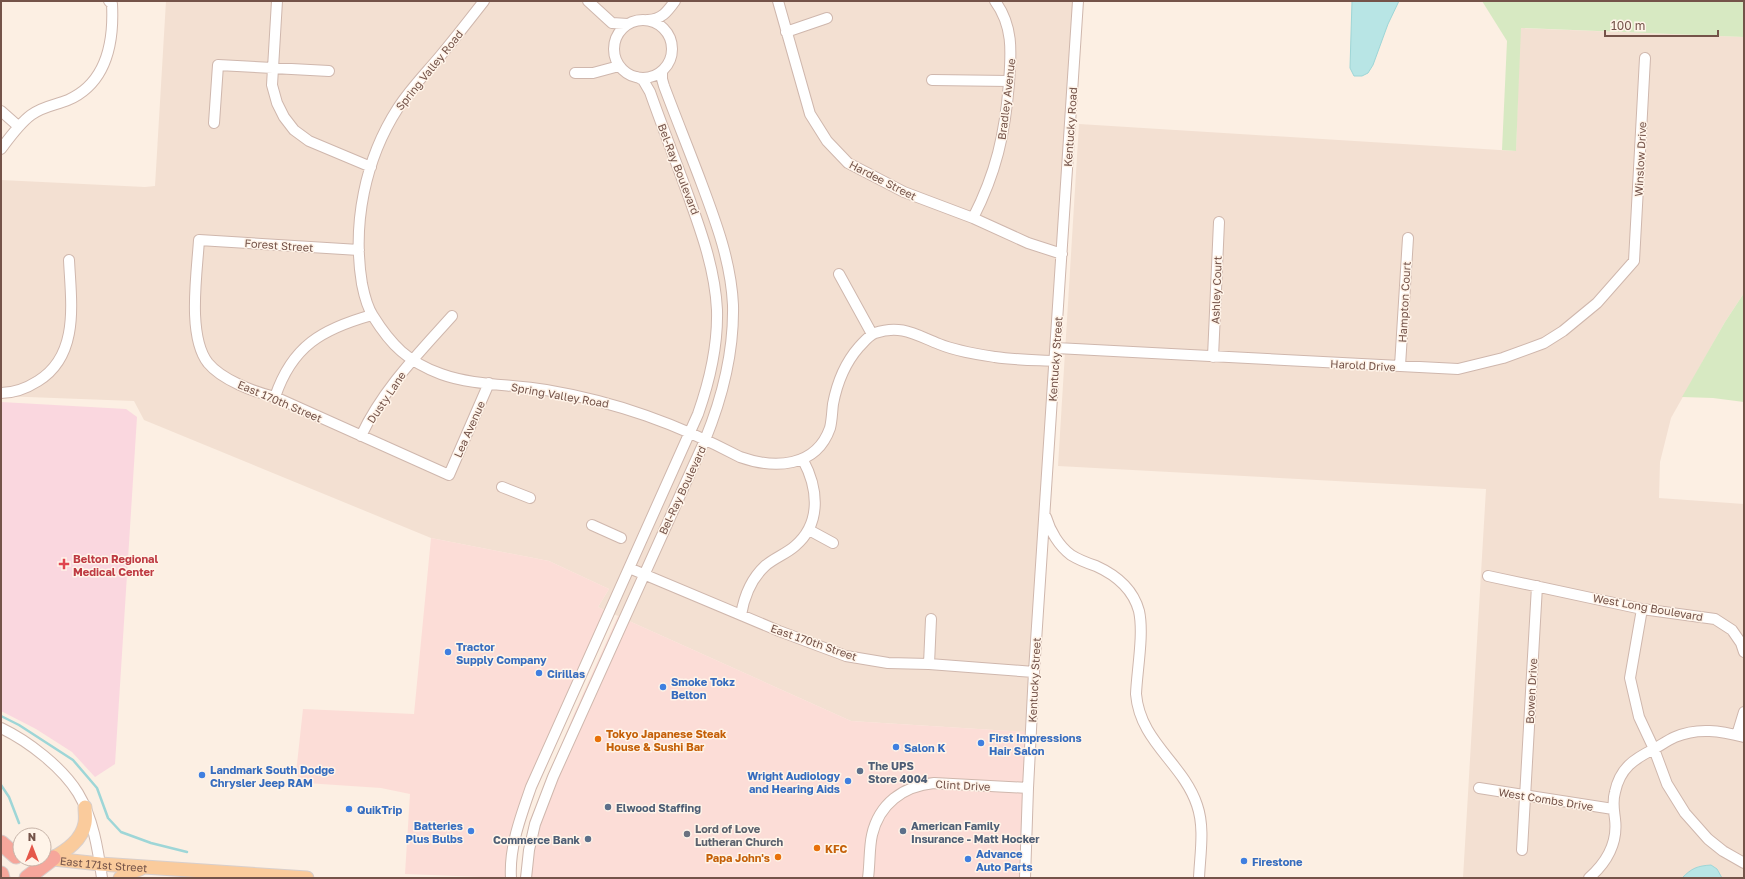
<svg xmlns="http://www.w3.org/2000/svg" width="1745" height="879" viewBox="0 0 1745 879" font-family="'Golos Text',sans-serif">
  <style>
    .residential { fill: #f3e0d2 }
    .commercial { fill: #fcddd7 }
    .medical { fill: #fad7df }
    .green { fill: #d7e9c2 }
    .water { fill: #b8e5e5; stroke: #9ed6d7 }
    .lines { fill: none; stroke-linecap: round; stroke-linejoin: round }
    .stream { stroke: #9ed6d7; stroke-width: 2.5 }
    .minor-casing { stroke: #cfb7ad; stroke-width: 12 }
    .major-casing { stroke: #d8cfcc; stroke-width: 15 }
    .highway-casing { stroke: #d8cfcc; stroke-width: 17 }
    .minor { stroke: #fff; stroke-width: 10 }
    .major { stroke: #facb9c; stroke-width: 13 }
    .highway { stroke: #f6a69b; stroke-width: 15 }
    .health-dot { fill: #e0444e; stroke: #fff4e9; stroke-width: 1.5 }
    .shop-dot { fill: #3f7fe0; stroke: #fff4e9; stroke-width: 1.5 }
    .food-dot { fill: #e8710a; stroke: #fff4e9; stroke-width: 1.5 }
    .service-dot { fill: #5c6f8a; stroke: #fff4e9; stroke-width: 1.5 }
    .worship-dot { fill: #6b7280; stroke: #fff4e9; stroke-width: 1.5 }
    .labels { text-anchor: middle; dominant-baseline: central; stroke-width: 3; stroke-linejoin: round; paint-order: stroke }
    .street-label { font-size: 11px; fill: #745349; stroke: #fff4e9 }
    .health-label { font-size: 11px; font-weight: bold; fill: #be3a42; stroke: #fff4e9; text-anchor: start }
    .shop-label { font-size: 11px; font-weight: bold; fill: #366cbe; stroke: #fff4e9; text-anchor: start }
    .food-label { font-size: 11px; font-weight: bold; fill: #c56008; stroke: #fff4e9; text-anchor: start }
    .service-label { font-size: 11px; font-weight: bold; fill: #4e5e75; stroke: #fff4e9; text-anchor: start }
    .worship-label { font-size: 11px; font-weight: bold; fill: #5b616d; stroke: #fff4e9; text-anchor: start }
  </style>
  <rect width="100%" height="100%" fill="#fcefe3"/>
  <path class="residential" d="M166 1H1074L1039 565 1025 732 851 721 598 607 609 589 549 561 431 538 144 420 134 401 1 396V180L145 187 155 186Z
    M1520 28 1744 37V293L1725 322 1671 418 1660 462 1659 498 1744 504V878H1463L1486 489 1058 466 1079 124 1516 151Z"/>
  <path class="commercial" d="M431 538 549 561 609 589 598 607 607 611 530 782 507 878 405 874 410 794 381 788 306 783 300 780 296 773 303 709 414 714Z
    M618 616 851 721 1025 732 1020 878H520L530 820 574 714Z"/>
  <path class="medical" d="M1 402 126 409 137 417 115 764 95 777 72 752 36 729 1 711Z"/>
  <path class="green" d="M1482 1H1744V37L1521 28 1516 151 1502 150 1507 41Z
    M1744 293V402L1713 398 1682 397 1725 322Z"/>
  <path class="water" d="M1352 1H1399L1388 24 1373 65 1368 73 1362 76H1354L1350 68Z
    M1711 865 1717 869 1722 878H1682C1692 868 1697 866 1711 865Z"/>
  <g class="lines">
    <path class="stream" d="M1 716 19 725 73 760 97 788 108 818 121 832 151 843 187 852
      M1 785 9 797 19 823"/>
    <g class="minor-casing">
      <path id="minor" d="M277 1 272 85 277 103 284 117 294 130 309 141 371 167
        M484 1C470 19 456 37 441 55 427 72 410 89 398 108 365 159 352 224 362 284 364 294 367 307 373 316 391 345 408 362 441 374 474 386 512 384 546 390 617 402 677 424 740 457 774 469 816 468 830 428 832 420 832 412 833 404 837 383 845 363 859 347 864 342 868 336 875 333 901 324 916 335 939 344 956 351 976 354 995 357 1015 360 1035 360 1055 361
        M588 1 612 23 628 24
        M778 1 810 114 827 141 848 163 904 192 973 218 1028 243 1062 254
        M614 49a29 29 0 1 1 58 0a29 29 0 1 1-58 0Z
        M648 20C662 19 667 12 675 1
        M786 32 827 18
        M575 73H593L619 66
        M932 80 1009 81
        M1 111 18 126
        M214 123 218 65 329 71
        M1 149C10 137 19 124 31 115 43 106 56 105 68 100 107 83 114 42 112 4L109 1
        M973 218C996 173 1005 134 1009 83 1011 54 1014 27 995 1
        M359 250 199 240C197 273 187 336 208 363 222 380 254 392 275 397L449 475 489 383
        M839 274 872 334
        M1056 348 1458 369 1503 358 1544 343 1563 331 1597 303 1634 261 1645 58
        M1213 357 1219 222
        M1400 366 1408 238
        M1 393C14 393 27 388 38 381 80 355 71 302 69 260
        M275 397C292 346 322 329 372 315
        M361 436C383 389 418 354 452 316
        M502 487 530 498
        M1046 517C1050 531 1059 546 1071 555 1079 560 1087 563 1096 566 1116 575 1133 589 1139 611 1144 634 1137 670 1136 694 1140 742 1183 763 1197 805 1205 828 1200 854 1199 878
        M592 525 621 538
        M809 530 833 543
        M629 568 779 631 846 656 888 663 929 664 1034 672
        M1488 576 1642 609 1715 619 1732 630 1741 643 1744 652
        M1642 609 1630 678 1639 717 1654 749 1667 784 1685 813 1708 839 1723 851 1744 863
        M741 615C744 597 751 579 765 566 774 558 786 554 795 546 822 523 818 488 803 460
        M929 664 931 619
        M1 728C28 741 62 767 78 793 93 818 98 849 102 878
        M1737 735 1744 712
        M1479 788 1613 809
        M1522 850 1537 586
        M511 878C509 847 521 816 531 787L698 414C710 380 718 346 717 310 715 269 701 231 687 192 675 159 662 126 650 92L643 80 637 77
        M526 878 529 850 535 824 553 777 705 440C723 396 734 352 733 305 731 262 716 222 701 182 689 150 676 118 664 86L662 79V72
        M868 878C870 864 869 848 872 835 879 804 903 786 934 783L1028 788
        M1025 878 1028 788 1034 672 1078 1
        M1589 878C1606 863 1618 843 1615 819 1614 810 1612 802 1615 792 1620 768 1634 759 1654 749 1661 745 1668 740 1675 737 1698 727 1721 731 1744 737"/>
    </g>
    <g class="major-casing">
      <g id="major">
        <path id="s1" d="M44 858 100 864 307 878"/>
        <path d="M53 858C67 850 82 840 85 823 86 818 85 812 85 807"/>
        <path d="M120 878 125 874 140 869"/>
      </g>
    </g>
    <g class="highway-casing">
      <path id="highway" d="M1 843 16 856
        M1 874 2 878
        M27 878 53 858"/>
    </g>
    <use href="#minor" class="minor"/>
    <use href="#major" class="major"/>
    <use href="#highway" class="highway"/>
  </g>
  <path class="health-dot" d="M62 558h4v4h4v4h-4v4h-4v-4h-4v-4h4z"/>
  <g class="shop-dot">
    <circle cx="448" cy="652" r="4"/>
    <circle cx="539" cy="673" r="4"/>
    <circle cx="663" cy="687" r="4"/>
    <circle cx="981" cy="743" r="4"/>
    <circle cx="896" cy="747" r="4"/>
    <circle cx="202" cy="775" r="4"/>
    <circle cx="848" cy="781" r="4"/>
    <circle cx="349" cy="809" r="4"/>
    <circle cx="471" cy="831" r="4"/>
    <circle cx="968" cy="859" r="4"/>
    <circle cx="1244" cy="861" r="4"/>
  </g>
  <g class="food-dot">
    <circle cx="598" cy="739" r="4"/>
    <circle cx="817" cy="848" r="4"/>
    <circle cx="778" cy="857" r="4"/>
  </g>
  <g class="service-dot">
    <circle cx="860" cy="771" r="4"/>
    <circle cx="608" cy="807" r="4"/>
    <circle cx="903" cy="831" r="4"/>
    <circle cx="588" cy="839" r="4"/>
  </g>
  <circle class="worship-dot" cx="687" cy="834" r="4"/>
  <g class="labels">
    <g class="street-label">
      <text transform="translate(429 70) rotate(-51)">Spring Valley Road</text>
      <text transform="translate(1006 99) rotate(-83)">Bradley Avenue</text>
      <text transform="translate(1070 127) rotate(-86)">Kentucky Road</text>
      <text transform="translate(1640 159) rotate(-87)">Winslow Drive</text>
      <text transform="translate(679 169) rotate(69)">Bel-Ray Boulevard</text>
      <text transform="translate(883 180) rotate(27)">Hardee Street</text>
      <text transform="translate(279 245) rotate(4)">Forest Street</text>
      <text transform="translate(1216 290) rotate(-88)">Ashley Court</text>
      <text transform="translate(1404 302) rotate(-87)">Hampton Court</text>
      <text transform="translate(1055 359) rotate(-86)">Kentucky Street</text>
      <text transform="translate(1363 365) rotate(3)">Harold Drive</text>
      <text transform="translate(560 395) rotate(10)">Spring Valley Road</text>
      <text transform="translate(386 397) rotate(-56)">Dusty Lane</text>
      <text transform="translate(280 401) rotate(23)">East 170th Street</text>
      <text transform="translate(469 429) rotate(-66)">Lea Avenue</text>
      <text transform="translate(682 490) rotate(-65)">Bel-Ray Boulevard</text>
      <text transform="translate(1648 607) rotate(10)">West Long Boulevard</text>
      <text transform="translate(814 642) rotate(19)">East 170th Street</text>
      <text transform="translate(1034 680) rotate(-87)">Kentucky Street</text>
      <text transform="translate(1531 691) rotate(-87)">Bowen Drive</text>
      <text transform="translate(963 785) rotate(3)">Clint Drive</text>
      <text transform="translate(1546 799) rotate(9)">West Combs Drive</text>
      <text stroke="none"><textPath href="#s1" startOffset="60">East 171st Street</textPath></text>
    </g>
    <g class="health-label">
      <text x="73" y="558">Belton Regional<tspan x="73" dy="13">Medical Center</tspan></text>
    </g>
    <g class="shop-label">
      <text x="456" y="646">Tractor<tspan x="456" dy="13">Supply Company</tspan></text>
      <text x="547" y="673">Cirillas</text>
      <text x="671" y="681">Smoke Tokz<tspan x="671" dy="13">Belton</tspan></text>
      <text x="989" y="737">First Impressions<tspan x="989" dy="13">Hair Salon</tspan></text>
      <text x="904" y="747">Salon K</text>
      <text x="210" y="769">Landmark South Dodge<tspan x="210" dy="13">Chrysler Jeep RAM</tspan></text>
      <text x="840" y="775" text-anchor="end">Wright Audiology<tspan x="840" dy="13">and Hearing Aids</tspan></text>
      <text x="357" y="809">QuikTrip</text>
      <text x="463" y="825" text-anchor="end">Batteries<tspan x="463" dy="13">Plus Bulbs</tspan></text>
      <text x="976" y="853">Advance<tspan x="976" dy="13">Auto Parts</tspan></text>
      <text x="1252" y="861">Firestone</text>
    </g>
    <g class="food-label">
      <text x="606" y="733">Tokyo Japanese Steak<tspan x="606" dy="13">House &amp; Sushi Bar</tspan></text>
      <text x="825" y="848">KFC</text>
      <text x="770" y="857" text-anchor="end">Papa John's</text>
    </g>
    <g class="service-label">
      <text x="868" y="765">The UPS<tspan x="868" dy="13">Store 4004</tspan></text>
      <text x="616" y="807">Elwood Staffing</text>
      <text x="911" y="825">American Family<tspan x="911" dy="13">Insurance - Matt Hocker</tspan></text>
      <text x="580" y="839" text-anchor="end">Commerce Bank</text>
    </g>
    <g class="worship-label">
      <text x="695" y="828">Lord of Love<tspan x="695" dy="13">Lutheran Church</tspan></text>
    </g>
  </g>
  <rect width="1745" height="879" fill="none" stroke="#745349" stroke-width="4"/>
  <g transform="translate(32 847)"><circle r="19" fill="#fff4e9" stroke="#c7b4a9"/>
  <path d="M0-3L7 15L0 10L-7 15Z" fill="#e55749"/>
  <text y="-6" font-size="11" font-weight="bold" text-anchor="middle" fill="#745349">N</text>
  </g>
  <path d="M1605 30v6h113v-6" fill="none" stroke="#745349" stroke-width="2"/>
  <text x="1611" y="30" font-size="12" fill="#745349" stroke="#fff4e9" stroke-width="3" paint-order="stroke">100 m</text>
</svg>
